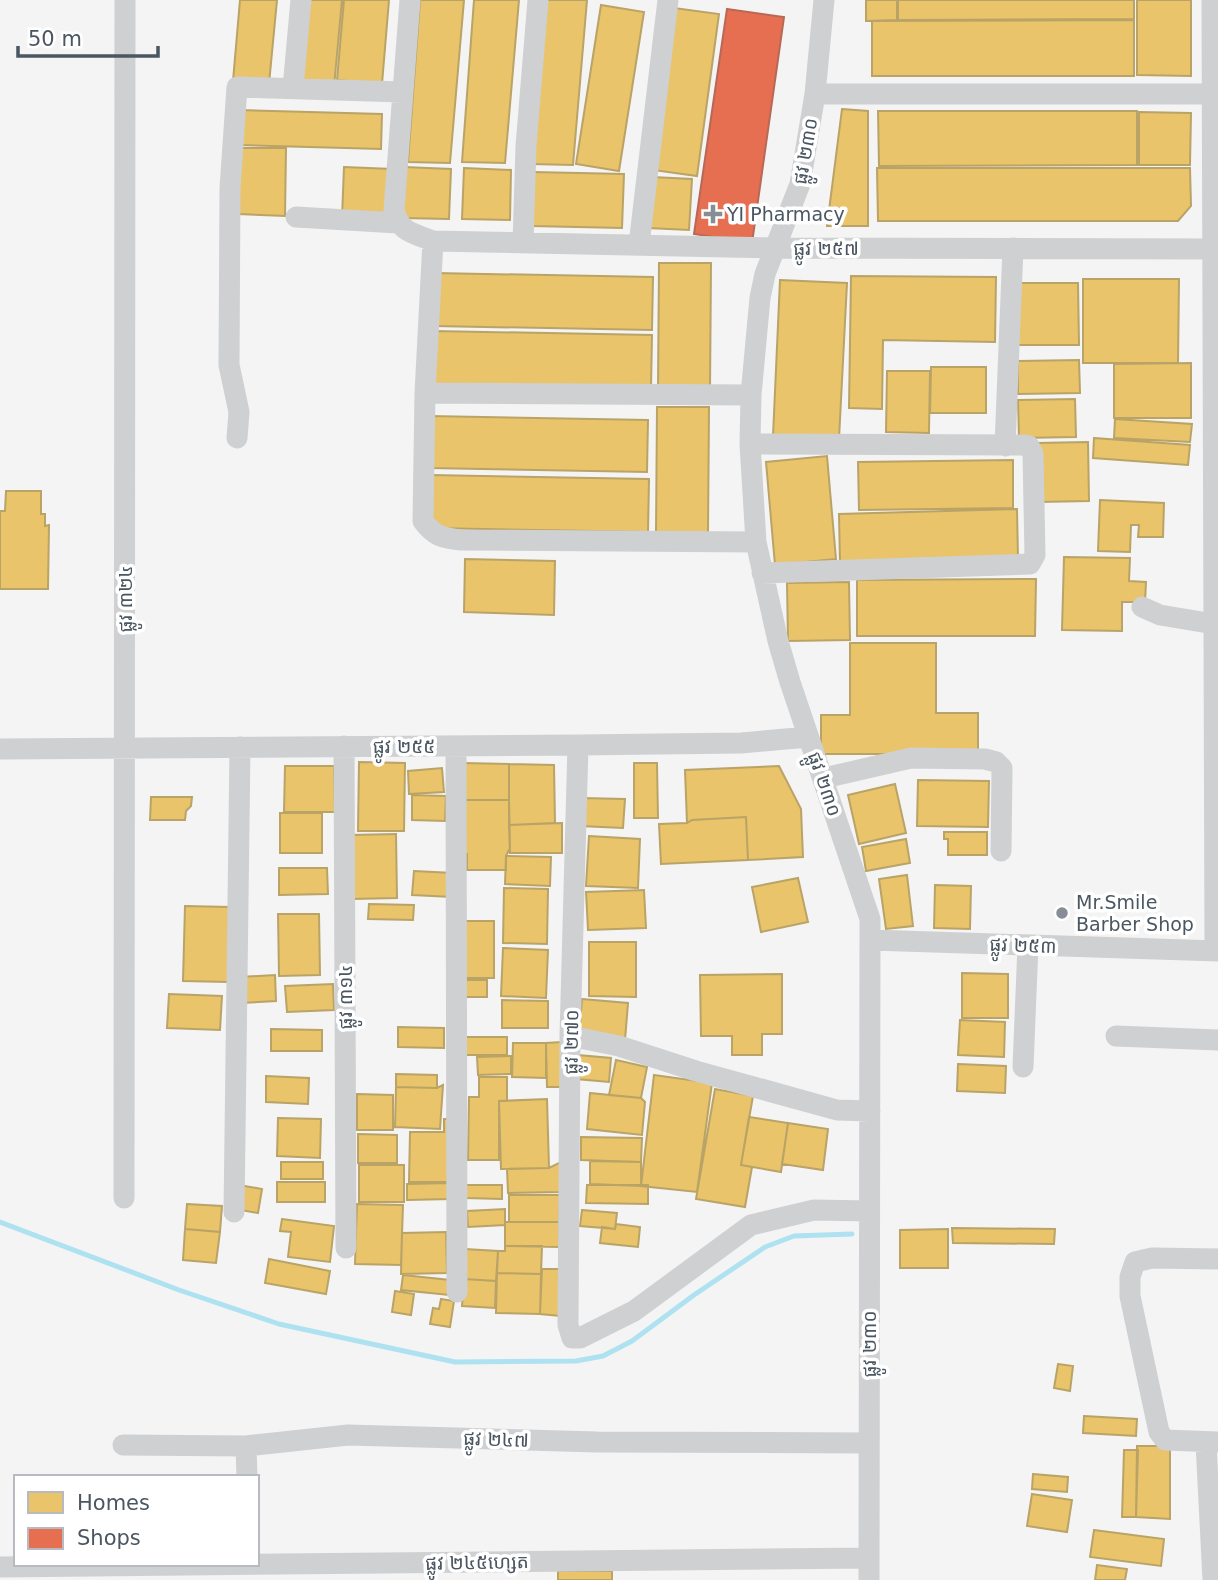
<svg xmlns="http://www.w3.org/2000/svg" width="1218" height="1580" viewBox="0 0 1218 1580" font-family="'DejaVu Sans','Noto Sans Khmer',sans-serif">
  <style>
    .homes { fill: #e9c46a; stroke: #b9a367; stroke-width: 2 }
    .shops { fill: #e76f51; stroke: #b86856; stroke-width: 2 }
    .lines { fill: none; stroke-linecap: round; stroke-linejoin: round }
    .stream { stroke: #aee2f0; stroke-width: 5 }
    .minor { stroke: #ced0d2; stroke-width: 21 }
    .poi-dot { fill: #868d94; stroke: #fff; stroke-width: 2.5 }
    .labels { text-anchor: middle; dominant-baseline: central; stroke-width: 7; stroke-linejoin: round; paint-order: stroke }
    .street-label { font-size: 19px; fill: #4a5661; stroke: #fff }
    .poi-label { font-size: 19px; fill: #4a5661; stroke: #fff; text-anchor: start }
  </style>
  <rect width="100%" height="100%" fill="#f4f4f4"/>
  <path class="homes" d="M240 0H277L269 84 233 81Z
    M305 0H342L334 87 297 84Z
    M344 0H389L382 84 337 80Z
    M420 0H464L450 163 408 162Z
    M474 0H519L505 163 462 162Z
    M543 0H587L573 165 531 164Z
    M866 0H897V20L866 21Z
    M898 0H1134V19L898 20Z
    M1137 0H1191V76L1137 75Z
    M601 5 644 12 619 171 576 164Z
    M674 8 719 14 697 176 653 170Z
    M1134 20V76H872V21Z
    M842 109 868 111V226H827Z
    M240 110 382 114 381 149 239 145Z
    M878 111H1137V165L879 166Z
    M1139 112 1191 113 1190 165H1139Z
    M239 148H286L285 216 238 214Z
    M344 167 392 169 390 219 342 218Z
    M404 167 451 169 449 219 402 218Z
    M464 168 511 170 510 220 462 219Z
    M877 168H1190L1191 206 1178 221H878Z
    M533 172 624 174 622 228 532 226Z
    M652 177 692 179 689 230 648 228Z
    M659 263H711L710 390H658Z
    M435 273 653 277 652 330 434 326Z
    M851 276 996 277 995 342 883 340 882 409 849 408Z
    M1083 279H1179L1178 363H1083Z
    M780 280 847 283 839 439 773 436Z
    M1014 283H1078L1079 345H1014Z
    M434 331 652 335 651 388 433 384Z
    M1079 360 1080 393 1018 394V361Z
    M1191 363V418H1114V364Z
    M931 367H986V413H930Z
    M887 371H930L929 433 886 432Z
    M1075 399 1076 437 1019 438 1018 400Z
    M657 407H709L708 533H656Z
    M429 416 648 420 647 472 429 468Z
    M1115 419 1192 424 1190 442 1114 438Z
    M1094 438 1190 445 1188 465 1093 458Z
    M1088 442 1089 501 1038 502 1036 443Z
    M827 456 836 559 775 565 766 462Z
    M1013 460V508L859 510 858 462Z
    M430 475 649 479 648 532 429 528Z
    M6 491H41V514H45V526L49 525 48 589H0V511H5Z
    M1100 500 1164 503 1163 537H1138L1139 525H1131L1130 552 1098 551Z
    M1017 509 1018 559 840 563 839 514Z
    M1064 557 1130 558 1129 581 1146 582 1145 602H1122V631L1062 630Z
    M465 559 555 561 554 615 464 612Z
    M1036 579 1035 636H857V580Z
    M849 582 850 640 788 641 787 583Z
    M850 643H936V713H978V754H821V715H850Z
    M359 762 405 763 404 831H358Z
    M463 763 509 764V800H462Z
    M634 763H657L658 818H634Z
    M509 764 554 765 555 823 509 825Z
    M285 766H334L335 812H284Z
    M779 766 801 809 803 857 748 860 746 817 692 820 687 823 685 770Z
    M442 768 444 792 409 794 408 771Z
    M918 780 989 781 988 827 917 826Z
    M895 784 906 833 859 844 848 795Z
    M412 795 446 796 445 821 412 820Z
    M151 797H192L191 806 186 811 185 820H150Z
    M581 798 625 799 623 828 580 826Z
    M462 800H509L510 848 506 856V870H467V854H458Z
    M280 813H322V853H280Z
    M746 817 748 860 661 864 659 824 687 823 692 820Z
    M562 823V853H510L509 825Z
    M944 832H987V855H948V839H944Z
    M396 834 397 898 352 899 351 835Z
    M589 836 640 839 638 888 586 886Z
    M906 839 910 863 866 871 862 847Z
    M506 856 551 857 550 886 505 884Z
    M279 868H327L328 894 279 895Z
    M414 871 453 873 452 897 412 895Z
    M907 875 913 926 886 929 879 879Z
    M798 878 808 922 761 932 752 887Z
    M935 885 971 886 970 929 934 928Z
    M504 888 548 889 547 944 503 943Z
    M644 890 646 928 588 930 586 892Z
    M369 904 414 905 413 920 368 919Z
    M185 906 229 907 228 982 183 981Z
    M278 914H319L320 975 279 976Z
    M460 921H494V978H459Z
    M589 942H636V997L589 996Z
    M503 948 548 950 546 998 501 996Z
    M962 973 1008 974V1018H962Z
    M782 974V1034H762V1055H732V1036H701L700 975Z
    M275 975 276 1001 241 1003 240 977Z
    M459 980H487V997H459Z
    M333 984 334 1010 287 1012 285 986Z
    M169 994 222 996 220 1030 167 1028Z
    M582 999 628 1003 625 1040 579 1036Z
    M502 1000 548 1001V1028H502Z
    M960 1020 1005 1022 1004 1057 958 1055Z
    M398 1027 444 1028V1048L398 1047Z
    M271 1029 322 1030V1051H271Z
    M462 1037H507V1055H462Z
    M562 1042V1087H547L546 1043Z
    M513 1043H546V1078L512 1077Z
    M578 1055 611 1058 609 1082 576 1079Z
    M511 1056V1074L478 1075 477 1057Z
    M616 1060 647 1067 641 1098 609 1095Z
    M958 1064 1006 1066 1005 1093 957 1091Z
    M396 1074 437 1075V1088L396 1087Z
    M654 1075 712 1083 697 1192 641 1186Z
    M266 1076 309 1078 308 1104 266 1102Z
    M479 1077H507V1101H499V1160H468L469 1097H479Z
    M443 1085 440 1129 395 1127 396 1087 437 1088Z
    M715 1089 753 1096 741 1165 752 1167 745 1207 696 1199Z
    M590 1093 641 1098 645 1102 642 1135 587 1129Z
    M357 1094 393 1095V1130H357Z
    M547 1099 549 1168 501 1169 499 1101Z
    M749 1117 788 1123 781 1172 741 1165Z
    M278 1118 321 1119 320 1158 277 1156Z
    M444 1119H452L448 1182H409L410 1132H444Z
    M788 1123 828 1129 823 1170 782 1164Z
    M358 1134 397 1135V1163H358Z
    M581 1137 642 1138 641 1162 581 1160Z
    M590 1161 641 1162V1186L590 1184Z
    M281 1162H323V1179H281Z
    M561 1162V1192L508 1193 507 1169 549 1168Z
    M359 1165H404V1202H359Z
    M277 1182H325V1202H277Z
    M452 1183V1199L407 1200V1184Z
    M239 1185 262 1189 258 1213 235 1209Z
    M465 1185H502V1199L465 1198Z
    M587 1185H648V1204L586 1203Z
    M509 1195H560L559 1222H509Z
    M187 1204 222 1206 220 1232 185 1229Z
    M357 1204 403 1205 401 1265 355 1264Z
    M505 1209V1225L468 1227 467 1211Z
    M582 1210 617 1213 615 1229 580 1226Z
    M282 1219 334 1226 330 1262 288 1257 291 1232 280 1231Z
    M505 1222H559V1247L505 1246Z
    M616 1224 640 1227 638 1247 600 1243 602 1227 615 1229Z
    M952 1228 1055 1229 1054 1244 953 1243Z
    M185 1229 220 1232 216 1263 183 1260Z
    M948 1229V1268H900V1230Z
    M446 1232 447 1273 401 1274 402 1233Z
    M505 1246H542L541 1274 497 1273 498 1251H505Z
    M465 1249 498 1251 496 1281 464 1279Z
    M269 1259 330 1271 326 1294 265 1283Z
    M542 1269H561L560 1316 540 1314Z
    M497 1273 541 1274 540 1314 496 1313Z
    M403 1275 450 1280 449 1295 401 1290Z
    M464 1279 496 1281 495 1308 462 1306Z
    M395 1291 414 1294 411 1315 392 1312Z
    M441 1299 454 1301 450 1327 430 1324 433 1308 439 1309Z
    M1058 1364 1073 1366 1070 1391 1054 1388Z
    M1084 1416 1137 1419 1136 1436 1083 1433Z
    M1137 1446H1170V1519L1136 1517Z
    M1124 1450H1138L1136 1517H1122Z
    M1033 1474 1068 1477 1067 1492 1032 1489Z
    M1032 1494 1072 1500 1067 1532 1027 1526Z
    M1094 1530 1164 1539 1161 1566 1090 1557Z
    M1097 1565 1127 1569 1125 1580H1095Z
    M558 1571H612V1580H558Z"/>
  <path class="shops" d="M727 9 784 17 752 243 694 234Z"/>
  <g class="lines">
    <path class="stream" d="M0 1222 179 1290 279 1324 455 1362 576 1361 603 1356 632 1341 694 1295 765 1247 794 1236 852 1234"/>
    <path class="minor" d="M410 0 394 210C400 233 413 233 433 241L777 248 1218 249
      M824 0 815 94 800 184 765 274 760 298 751 395 750 444 756 542 778 641 790 682 870 919 869 1580
      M1212 0 1215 951
      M293 88 301 0
      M815 94H1213
      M296 217 398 223
      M433 241 425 393 423 521C434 536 442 538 461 540L756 542
      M523 243 526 146 538 0
      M639 245 668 0
      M425 393 751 395
      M237 438 239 412 229 365 230 188 237 87 403 92
      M750 444 1022 445 1029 446 1033 454 1035 555 1030 564 762 573
      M1005 446 1013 248
      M1142 607 1160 615 1214 624
      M578 745 570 1036 568 1325 572 1338H580L634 1311 751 1225 814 1210 869 1211
      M344 746 346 1248
      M456 747 457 1292
      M0 749 578 745 741 743 808 737
      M824 778 911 758 985 759 996 762 1002 768 1001 851
      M870 940 1218 951
      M570 1036 619 1046 696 1071 837 1110 870 1111
      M1116 1036 1218 1040
      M1023 1067 1028 945
      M124 1198 125 0
      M234 1212 240 747
      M1218 1259 1152 1258 1135 1262 1130 1277V1296L1159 1432 1165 1440 1218 1442
      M1206 1443 1213 1580
      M123 1445 246 1446 348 1435 597 1442 869 1443
      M246 1446 247 1477
      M0 1567 869 1558"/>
  </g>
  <g class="poi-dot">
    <path d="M709.5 203.5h7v7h7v7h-7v7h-7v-7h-7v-7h7z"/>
    <circle cx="1062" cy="913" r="7"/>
  </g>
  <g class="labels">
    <g class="street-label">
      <text transform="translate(805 151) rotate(-80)">ផ្លូវ ២៣០</text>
      <text x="826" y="248">ផ្លូវ ២៥៧</text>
      <text transform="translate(125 599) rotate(-90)">ផ្លូវ ៣២៤</text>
      <text x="404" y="746">ផ្លូវ ២៥៥</text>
      <text transform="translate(825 784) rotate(71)">ផ្លូវ ២៣០</text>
      <text transform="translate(1023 945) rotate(2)">ផ្លូវ ២៥៣</text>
      <text transform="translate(345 997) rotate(-90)">ផ្លូវ ៣១៤</text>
      <text transform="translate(571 1042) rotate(-89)">ផ្លូវ ២៧០</text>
      <text transform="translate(869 1344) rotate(-90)">ផ្លូវ ២៣០</text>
      <text transform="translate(496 1439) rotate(2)">ផ្លូវ ២៤៧</text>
      <text transform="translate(477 1562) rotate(-1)">ផ្លូវ ២៤៥ហ្សេត</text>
    </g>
    <g class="poi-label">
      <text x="727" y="214">YI Pharmacy</text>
      <text x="1076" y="902">Mr.Smile<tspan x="1076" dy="22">Barber Shop</tspan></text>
    </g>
  </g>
  <rect x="14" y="1475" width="245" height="91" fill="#ffffff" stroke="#b7bbc0" stroke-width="2"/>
  <rect x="28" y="1492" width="35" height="21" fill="#e9c46a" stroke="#b7bbc0" stroke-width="2"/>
  <text x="77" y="1510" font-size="21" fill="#4a5661">Homes</text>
  <rect x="28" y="1528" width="35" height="21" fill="#e76f51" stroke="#b7bbc0" stroke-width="2"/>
  <text x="77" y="1545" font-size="21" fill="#4a5661">Shops</text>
  <path d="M18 46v10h140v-10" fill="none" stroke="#4a5661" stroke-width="3.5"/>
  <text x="28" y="46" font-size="21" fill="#4a5661" stroke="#ffffff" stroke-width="5" paint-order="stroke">50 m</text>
</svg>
